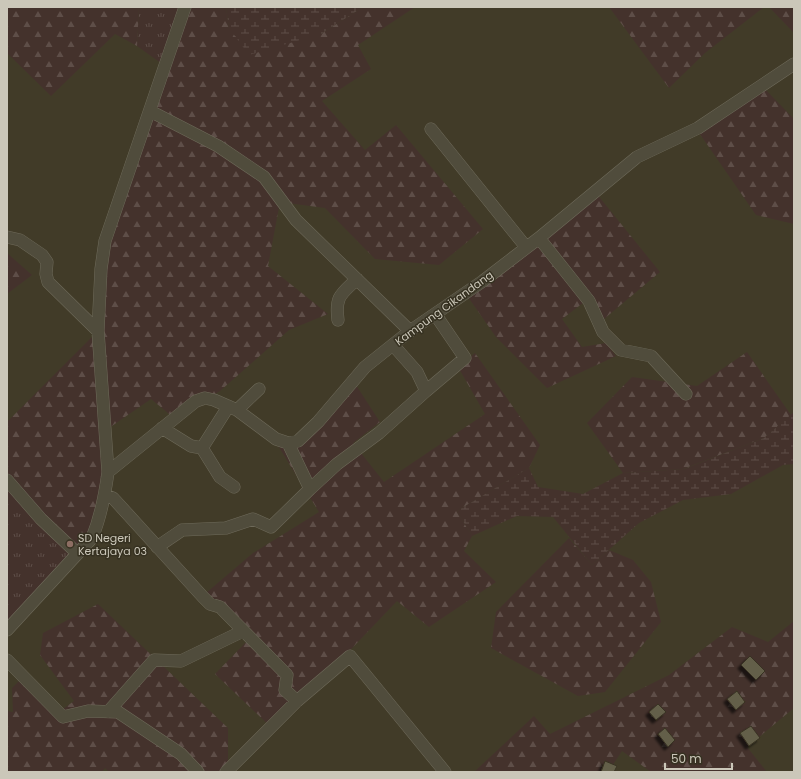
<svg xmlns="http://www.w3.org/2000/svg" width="801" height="779" viewBox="0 0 801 779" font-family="Poppins,sans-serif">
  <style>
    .grass { fill: url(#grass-tufts) }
    .forest { fill: url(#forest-firs) }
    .wetland { fill: url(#wetland-marsh) }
    .building { fill: #645f49; stroke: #383323; filter: url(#shadow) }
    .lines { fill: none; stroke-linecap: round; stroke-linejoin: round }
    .minor-casing { stroke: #6e6a5a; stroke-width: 13 }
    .minor { stroke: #504c3c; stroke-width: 12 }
    .education-dot { fill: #8d6e63; stroke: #363121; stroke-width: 1.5 }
    .labels { text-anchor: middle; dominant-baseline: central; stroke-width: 3; stroke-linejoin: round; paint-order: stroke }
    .street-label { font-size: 11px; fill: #cbc7b9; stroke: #363121 }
    .poi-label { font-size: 11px; fill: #cbc7b9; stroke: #363121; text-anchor: start }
  </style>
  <defs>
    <pattern id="grass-tufts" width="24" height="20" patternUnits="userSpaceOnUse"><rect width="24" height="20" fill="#44322c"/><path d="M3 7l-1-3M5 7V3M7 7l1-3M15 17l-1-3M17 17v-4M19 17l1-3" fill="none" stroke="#5e4e48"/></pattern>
    <pattern id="forest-firs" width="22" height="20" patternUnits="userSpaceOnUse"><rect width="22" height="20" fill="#44322c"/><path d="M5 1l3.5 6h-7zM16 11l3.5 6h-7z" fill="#5e4e48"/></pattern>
    <pattern id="wetland-marsh" width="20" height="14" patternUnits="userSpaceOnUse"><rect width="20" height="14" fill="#44322c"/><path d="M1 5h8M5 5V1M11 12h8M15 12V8" fill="none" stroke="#5e4e48"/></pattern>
    <filter id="shadow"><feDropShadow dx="-3.5" dy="3.5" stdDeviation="1" flood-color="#0009"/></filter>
  </defs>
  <rect width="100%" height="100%" fill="#413b28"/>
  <path class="grass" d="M139 7H183L165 66 137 46Z
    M7 467 81 551 7 631Z"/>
  <path class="forest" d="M7 7H139L137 46 115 34 51 96 7 53Z
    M183 7H226L229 28 321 34 363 7H415L358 45 371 69 322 101 365 150 396 125 483 229 439 265 375 259 325 208 280 202 268 266 328 314 289 330 220 391 174 418 151 399 109 428 113 477 93 539 81 551 7 467V422L101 328 106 236Z
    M609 7H764L705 53 669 88Z
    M769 7H794V33Z
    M763 87 794 119V224L756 215 695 127Z
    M596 193 660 272 604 319 587 300 562 319 582 347 606 343 616 356 547 388 496 337 468 297Z
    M7 253 32 275 7 294Z
    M747 352 791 415 764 438 683 469 623 473 587 423 632 377 697 386Z
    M475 353 540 445 529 468 457 511 472 536 464 551 496 582 429 627 397 601 274 730 215 674 250 638 206 593 253 553 319 512 277 444 323 422 354 382 380 422 353 443 384 482 485 414 458 367Z
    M569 538 592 565 609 550 633 560 651 582 661 622 605 692 578 696 491 648 496 612Z
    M98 604 228 728V772H109L105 768 102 772H7V711L13 712 12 688 25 675 63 709 74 701 40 655 43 633Z
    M794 621V708L747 747 767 772H651L622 751 608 772H474L534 716 550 734 669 675 732 627 768 642Z"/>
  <path class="wetland" d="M226 7H363L321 34 249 55 229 28Z
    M794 412V464L783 465 731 494 683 500 639 523 592 565 553 517 517 516 472 536 457 511 529 468 538 487 583 494 623 473 684 469 764 438Z"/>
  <path class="building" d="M750 656 765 671 756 680 741 665Z
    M737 691 745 702 736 710 727 699Z
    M658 704 666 712 656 720 649 712Z
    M751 726 760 738 749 746 740 733Z
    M665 728 675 740 668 747 658 734Z
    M605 761 617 766 614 772H601Z"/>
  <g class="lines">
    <g class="minor-casing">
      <path id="minor" d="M150 111 218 146 264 177 296 220 410 331
        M431 129 526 247
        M7 237 20 240 42 255 47 262 46 274 48 282 98 331
        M539 238 589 301 603 332 621 350 651 356 686 394
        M338 320C335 296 341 294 357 279
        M393 345 417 372 426 391
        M237 410 259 389
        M162 428 191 446 202 448 220 477 234 487
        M202 448 228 407
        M108 472 196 401 205 398 214 400 237 410 276 439 288 443 298 441 318 422 365 367 410 331 483 281 539 238 637 157 698 128 794 64
        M7 480 41 519 77 553
        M310 489 337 464 379 433 426 391 465 358 435 314
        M105 495 113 498 203 597 210 604 220 607 287 675 285 690 297 701
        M157 547 182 530 226 528 253 519 271 527 310 489 288 443
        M7 630 92 538C101 516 105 495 108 472L98 331 101 269 105 241 185 7
        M7 660 63 717 88 711 118 712 181 754 198 772
        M108 712 154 660 181 661 243 631
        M226 772 297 701 350 656 445 772"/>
    </g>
    <use href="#minor" class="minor"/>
  </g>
  <circle class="education-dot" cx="70" cy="544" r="4"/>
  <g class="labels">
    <g class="street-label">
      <text transform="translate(444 308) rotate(-36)">Kampung Cikandang</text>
    </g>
    <g class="poi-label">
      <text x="78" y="538">SD Negeri<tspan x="78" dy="13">Kertajaya 03</tspan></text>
    </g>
  </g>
  <rect width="801" height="779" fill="none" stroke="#cbc7b9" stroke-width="16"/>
  <path d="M665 763v6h67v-6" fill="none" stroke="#cbc7b9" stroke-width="2"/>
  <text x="671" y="763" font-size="12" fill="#cbc7b9" stroke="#363121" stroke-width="3" paint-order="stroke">50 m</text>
</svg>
